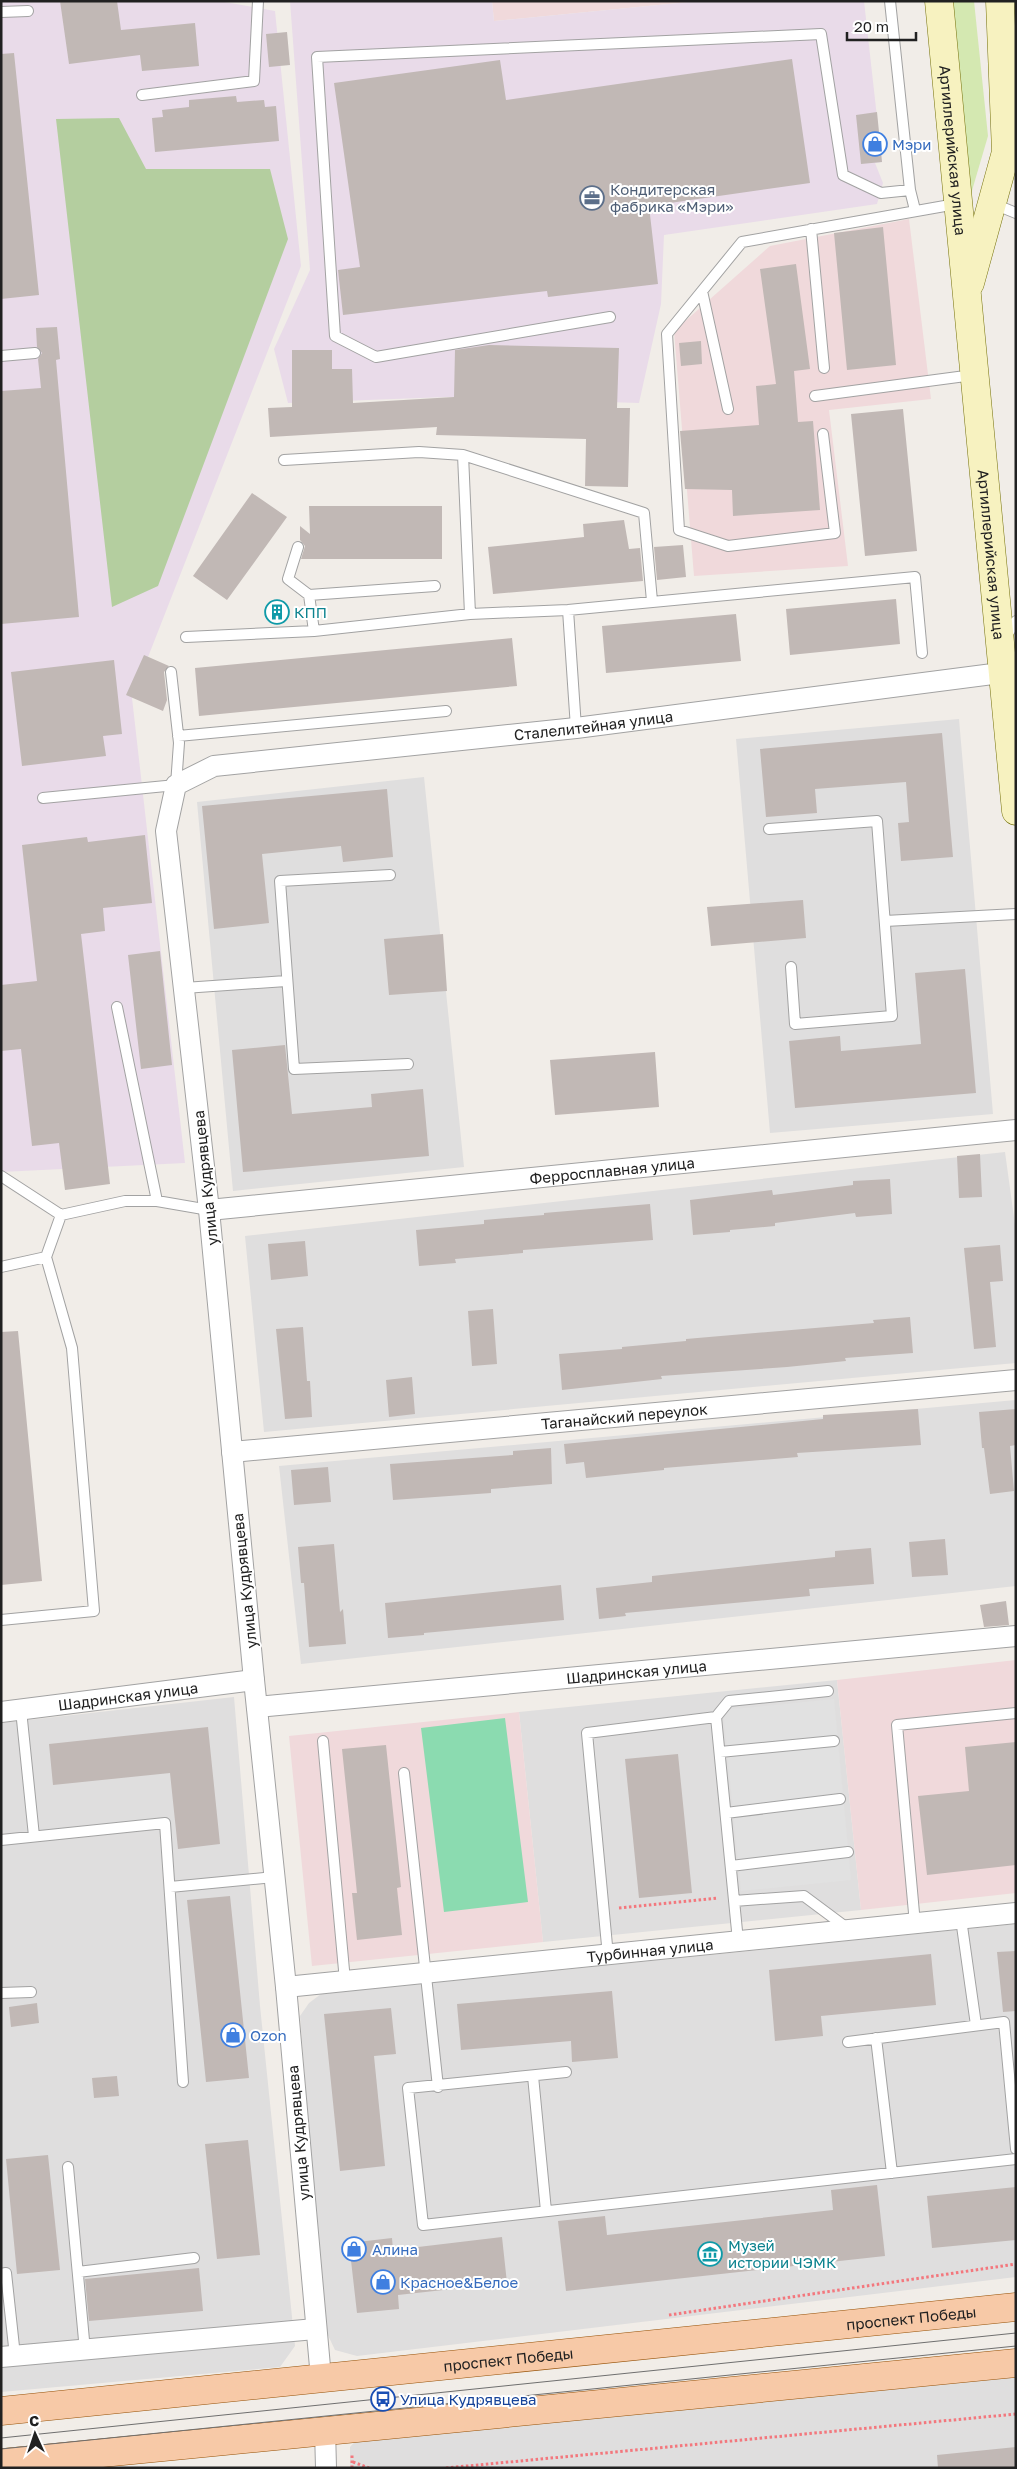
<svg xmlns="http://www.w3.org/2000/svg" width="1017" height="2469" viewBox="0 0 1017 2469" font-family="'Golos Text',sans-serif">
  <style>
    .residential { fill: #dfdede }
    .commercial { fill: #f0d9db }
    .industrial { fill: #e9dbe9 }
    .grass { fill: #d4e8b1 }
    .forest { fill: #b4ce9f }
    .pitch { fill: #8bdbb0 }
    .parking { fill: #e1e1e1 }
    .building { fill: #c1b8b5 }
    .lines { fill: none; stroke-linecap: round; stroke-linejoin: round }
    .lane-casing { stroke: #a2a2a2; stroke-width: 12 }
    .street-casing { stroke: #a2a2a2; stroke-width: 22 }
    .secondary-casing { stroke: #75710b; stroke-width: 29 }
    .primary-casing { stroke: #965208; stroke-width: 29 }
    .path { stroke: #f3777d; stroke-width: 3; stroke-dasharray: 2.5 2.5; stroke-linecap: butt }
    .lane { stroke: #fff; stroke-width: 10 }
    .street { stroke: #fff; stroke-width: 20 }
    .secondary { stroke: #f7f2c0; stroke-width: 28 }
    .primary { stroke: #f7c9a7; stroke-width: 28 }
    .tram { stroke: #6f6f6f; stroke-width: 1 }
    .labels { text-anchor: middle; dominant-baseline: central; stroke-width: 4; stroke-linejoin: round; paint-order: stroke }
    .shop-label { font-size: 15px; fill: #366cbe; stroke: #fff; text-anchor: start }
    .street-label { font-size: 15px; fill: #212121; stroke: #fff }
    .service-label { font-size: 15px; fill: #4e5e75; stroke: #fff; text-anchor: start }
    .culture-label { font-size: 15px; fill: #0d838f; stroke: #fff; text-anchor: start }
    .transit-label { font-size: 15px; fill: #164399; stroke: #fff; text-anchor: start }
  </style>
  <rect width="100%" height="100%" fill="#f1ede8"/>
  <path class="residential" d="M959 719 993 1114 770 1133 736 739Z
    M424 777 464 1167 233 1191 197 802Z
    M1005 1152 1016 1232V1363L264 1432 245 1236Z
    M1016 1400V1586L301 1664 279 1466Z
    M837 1680 861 1910 543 1942 519 1712Z
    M234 1697 260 2006 295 2346 280 2367 1 2392V1723Z
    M1016 1924V2277L357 2356 335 2350 325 2329 300 2016 309 2003 321 1994Z
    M1016 2376V2468H350V2447L359 2437Z"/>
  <path class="commercial" d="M492 1H699L494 21Z
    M909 219 931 399 829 410 848 566 694 576 674 331 770 246Z
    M1016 1660V1893L861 1910 837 1680Z
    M519 1712 543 1942 312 1966 289 1736Z"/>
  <path class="industrial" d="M1 1H219L275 11 301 266 132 698 185 1163 1 1172Z
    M290 1H492L494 21 699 1H864L882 162 875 163 883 183 877 204 664 235 661 304 639 403 447 397 288 403 274 349 310 270Z"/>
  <path class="grass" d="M952 1H974L988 136 971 194Z"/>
  <path class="forest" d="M119 118 146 169H270L288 239 158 586 112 607 56 119Z"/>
  <path class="pitch" d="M505 1718 528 1902 444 1912 421 1728Z"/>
  <path class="parking" d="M834 1699 851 1880 741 1891 723 1710Z"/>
  <path class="building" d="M60 1H117L121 30 195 23 199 66 142 71 140 55 69 64Z
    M287 32 290 65 269 67 266 34Z
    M14 53 39 295 1 299V54Z
    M792 59 810 183 649 206 658 284 548 297 547 291 343 315 338 270 360 267 334 83 500 60 506 100Z
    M236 96 237 102 264 100 265 107 276 106 279 141 155 152 152 118 163 117 162 110 189 107V100Z
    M877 112 882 162 861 164 856 115Z
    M883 227 896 365 847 370 834 233Z
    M796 264 810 369 794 371 798 422 813 421 820 510 733 516 732 490 685 489 680 431 759 425 756 386 776 384 760 269Z
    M57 327 60 359 56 360 79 617 1 624V391L41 388 38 359 42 353 37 347 36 328Z
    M701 341 702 364 681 366 679 343Z
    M489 345 619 348 617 408H630L628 487 585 486 586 439 436 435 437 427 270 437 268 408 292 407V350H332V369H352L353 403 454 397 455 350Z
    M903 409 917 551 865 556 851 414Z
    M252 493 287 517 227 600 193 576Z
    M309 506H442V559H301L305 546 300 540V526L310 534Z
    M624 520 629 549 640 548 643 581 493 594 488 547 584 537 583 524Z
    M683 545 686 577 657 580 654 547Z
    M896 599 900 644 790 655 786 609Z
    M736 614 741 661 606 673 602 626Z
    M512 638 517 686 199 716 195 668Z
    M144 655 169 666 164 672 167 700 163 711 126 695Z
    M114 660 122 734 103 736 106 756 22 766 11 672Z
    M942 733 953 857 901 861 898 823 909 822 906 782 815 789 817 813 766 817 760 749Z
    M387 789 393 857 343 862 341 846 262 854 269 923 214 929 202 806Z
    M145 835 152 903 103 908 105 931 81 934 110 1184 65 1190 59 1143 32 1146 21 1049 1 1051V985L37 981 22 845 87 837 88 842Z
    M803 900 806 938 711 946 707 907Z
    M443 934 447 991 389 995 384 939Z
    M160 951 172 1065 141 1069 128 955Z
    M965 969 976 1093 795 1108 789 1041 840 1036 841 1051 921 1044 915 973Z
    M285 1045 292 1114 372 1107 371 1094 423 1089 429 1156 243 1172 232 1050Z
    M655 1052 659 1107 555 1115 550 1060Z
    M980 1154 982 1197 959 1198 957 1156Z
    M890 1179 892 1214 856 1217 855 1213 775 1223V1226L730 1230V1232L693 1235 690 1200 772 1190 773 1195 853 1185V1181Z
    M650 1204 653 1240 523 1250V1253L455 1259 456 1263 419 1266 416 1230 484 1224V1220L544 1215V1213Z
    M305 1241 308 1276 271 1280 268 1244Z
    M1000 1245 1003 1281 990 1282 996 1347 974 1349 964 1248Z
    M493 1309 497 1364 472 1366 468 1311Z
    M910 1317 913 1353 845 1358 846 1361 787 1367 661 1376 662 1379 562 1390 559 1354 622 1349V1347L686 1341V1339L874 1323 873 1320Z
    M303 1327 307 1381H310L312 1417 285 1419 276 1329Z
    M18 1331 42 1581 1 1585V1332Z
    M412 1377 415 1414 389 1417 386 1380Z
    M918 1409 921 1445 797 1453 798 1457 664 1468V1470L586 1478 584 1462 566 1464 564 1444 823 1419V1415Z
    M1016 1409V1445L1010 1446 1014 1491 990 1494 984 1448H982L979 1412Z
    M551 1448 552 1484 491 1489V1493L393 1500 390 1464 513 1455V1451Z
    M328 1467 331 1502 294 1505 291 1470Z
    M945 1539 948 1575 912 1577 909 1542Z
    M334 1544 340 1612 343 1609 346 1644 309 1647 304 1583H301L298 1547Z
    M871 1548 874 1584 809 1589 810 1596 625 1613 626 1616 599 1619 596 1588 652 1582V1576L835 1557V1551Z
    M561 1585 564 1620 424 1633V1635L388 1638 385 1603Z
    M1006 1601 1009 1625 984 1627 980 1605Z
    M208 1727 220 1844 178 1849 170 1773 53 1785 49 1744Z
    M1016 1742V1865L927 1875 918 1796 969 1791 965 1747Z
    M386 1745 401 1887 397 1888 402 1935 357 1940 352 1893H357L342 1749Z
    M678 1754 692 1893 639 1898 625 1759Z
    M230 1896 249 2078 206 2082 187 1900Z
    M1016 1951V2011L1003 2012 997 1952Z
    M931 1954 936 2005 821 2016 823 2036 775 2041 769 1970Z
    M612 1991 618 2058 572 2062 571 2041 461 2050 457 2004Z
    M37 2003 39 2023 11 2027 9 2007Z
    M391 2008 396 2054 374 2056 385 2166 340 2171 324 2014Z
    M117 2076 119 2096 94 2098 92 2078Z
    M248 2140 260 2255 217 2259 205 2144Z
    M48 2155 60 2270 17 2274 6 2159Z
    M877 2185 885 2256 566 2291 558 2221 605 2216 607 2235 833 2210 831 2190Z
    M1016 2187V2240L932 2248 927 2196Z
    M502 2237 507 2283 398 2295 399 2309 357 2313 349 2243 392 2238 393 2250Z
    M199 2268 203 2311 89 2321 85 2279Z
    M1016 2447V2468H938L937 2455Z"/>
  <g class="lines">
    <g class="lane-casing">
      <path id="lane" d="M890 1 910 190 915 210
        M1 12 28 11
        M142 95 254 81 258 1
        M994 204 1016 213
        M811 229 824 368
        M702 291 728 409
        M610 317 376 357 335 336 317 57 821 34 843 175 881 193 910 190
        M1 356 35 353
        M815 396 973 375
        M823 434 835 533 728 546 679 530 667 334 742 242 956 204
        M463 455 470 614
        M284 460 419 452 463 455 644 513 652 601
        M298 547 288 579 309 595 435 586
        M309 595 314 631
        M568 610 576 728
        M186 637 314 631 470 614 568 610 915 577 922 653
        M1005 638 1016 621
        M178 736 446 711
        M43 798 176 785 179 743 171 672
        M769 829 877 821 892 1016 795 1024 791 967
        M390 875 280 881 294 1069 408 1064
        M885 921 1016 914
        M184 988 286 981
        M117 1007 157 1201
        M1 1176 61 1215
        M1 1267 46 1257
        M1 1620 94 1611 72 1348 46 1257 61 1215 125 1201H157L209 1210
        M21 1710 34 1836
        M716 1717 729 1701 828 1691
        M323 1741 345 1981
        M720 1752 834 1741
        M404 1773 438 2087
        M726 1813 840 1799
        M1 1840 165 1823 183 2082
        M731 1866 848 1852
        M170 1887 274 1877
        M734 1901 804 1896 847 1928
        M961 1919 976 2025
        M915 1924 897 1725 1016 1713
        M608 1956 587 1733 716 1717 738 1941
        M1 1993 31 1992
        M876 2038 892 2173
        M848 2042 1004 2022 1016 2149
        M566 2072 408 2088 423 2225 1016 2159
        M533 2076 546 2211
        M68 2167 85 2351
        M78 2272 194 2258
        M1 2274 6 2273 15 2356"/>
    </g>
    <g class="street-casing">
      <g id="street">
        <path id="s1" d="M209 1210 1016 1130"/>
        <path id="s2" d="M232 1452 1016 1380"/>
        <path id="s3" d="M257 1707 1016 1636"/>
        <path id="s4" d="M1 1712 254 1680"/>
        <path id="s5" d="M286 1987 1016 1913"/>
        <path d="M1 2357 315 2329"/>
        <path id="s6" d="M321 2378 286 1987 254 1680 209 1210 166 831 176 785 214 766 576 728 1016 671"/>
        <path d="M325 2429 326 2468"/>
      </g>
    </g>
    <g class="secondary-casing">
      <g id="secondary">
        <path id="s7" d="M939 1 1016 811"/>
        <path d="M970 283 1006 152 1000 1"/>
      </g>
    </g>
    <g class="primary-casing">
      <g id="primary">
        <path id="s8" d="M1 2411 1016 2307"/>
        <path d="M1 2463 1016 2363"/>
      </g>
    </g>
    <path class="path" d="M619 1908 718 1898
      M669 2315 1016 2264
      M353 2462 369 2468
      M352 2468V2453
      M446 2468 1016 2414"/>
    <use href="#lane" class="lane"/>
    <use href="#street" class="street"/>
    <use href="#secondary" class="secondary"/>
    <use href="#primary" class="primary"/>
    <path class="tram" d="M1 2438 1016 2333
      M1 2449 1016 2346"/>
  </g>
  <defs>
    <g id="shop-ring" transform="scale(1.25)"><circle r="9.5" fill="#fff" stroke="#3f7fe0" stroke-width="1.5"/><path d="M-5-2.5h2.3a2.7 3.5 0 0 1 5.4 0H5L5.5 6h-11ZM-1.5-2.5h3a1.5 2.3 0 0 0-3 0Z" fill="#3f7fe0"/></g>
    <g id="office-ring" transform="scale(1.25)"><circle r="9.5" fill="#fff" stroke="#5c6f8a" stroke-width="1.5"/><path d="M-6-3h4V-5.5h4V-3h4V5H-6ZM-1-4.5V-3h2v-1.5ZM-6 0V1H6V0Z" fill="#5c6f8a"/></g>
    <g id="building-ring" transform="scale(1.25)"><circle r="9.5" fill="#fff" stroke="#0f9aa8" stroke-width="1.5"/><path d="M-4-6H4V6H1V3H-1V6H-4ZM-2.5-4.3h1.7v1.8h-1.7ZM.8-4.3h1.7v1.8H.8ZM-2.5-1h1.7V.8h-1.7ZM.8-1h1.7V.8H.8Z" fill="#0f9aa8"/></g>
    <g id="museum-ring" transform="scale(1.25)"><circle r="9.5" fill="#fff" stroke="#0f9aa8" stroke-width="1.5"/><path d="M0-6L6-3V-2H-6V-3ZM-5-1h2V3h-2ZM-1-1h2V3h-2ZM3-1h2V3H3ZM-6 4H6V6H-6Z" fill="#0f9aa8"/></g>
    <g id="bus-ring" transform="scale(1.25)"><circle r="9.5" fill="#fff" stroke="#1a4fb4" stroke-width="1.5"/><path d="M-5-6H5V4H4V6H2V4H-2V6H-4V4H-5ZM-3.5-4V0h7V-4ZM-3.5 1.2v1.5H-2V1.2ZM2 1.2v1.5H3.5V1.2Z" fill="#1a4fb4"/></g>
  </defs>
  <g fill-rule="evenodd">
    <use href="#shop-ring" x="875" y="144"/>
    <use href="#office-ring" x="592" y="198"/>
    <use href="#building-ring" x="277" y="612"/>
    <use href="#shop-ring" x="233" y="2035"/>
    <use href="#shop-ring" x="354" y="2249"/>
    <use href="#museum-ring" x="710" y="2254"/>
    <use href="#shop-ring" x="383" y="2282"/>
    <use href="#bus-ring" x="383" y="2399"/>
  </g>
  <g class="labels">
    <g class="shop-label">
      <text x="892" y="144">Мэри</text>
      <text x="250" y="2035">Ozon</text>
      <text x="372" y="2249">Алина</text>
      <text x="400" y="2282">Красное&amp;Белое</text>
    </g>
    <g class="street-label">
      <text stroke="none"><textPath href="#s7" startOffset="150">Артиллерийская улица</textPath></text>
      <text stroke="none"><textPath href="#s7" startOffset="556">Артиллерийская улица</textPath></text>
      <text stroke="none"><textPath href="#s6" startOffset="2026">Сталелитейная улица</textPath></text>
      <text stroke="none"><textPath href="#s1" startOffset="405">Ферросплавная улица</textPath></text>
      <text transform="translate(205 1178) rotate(-96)">улица Кудрявцева</text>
      <text stroke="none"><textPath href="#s2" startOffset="394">Таганайский переулок</textPath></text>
      <text transform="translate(244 1581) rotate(-96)">улица Кудрявцева</text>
      <text stroke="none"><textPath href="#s3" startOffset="381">Шадринская улица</textPath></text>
      <text stroke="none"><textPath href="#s4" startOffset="128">Шадринская улица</textPath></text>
      <text stroke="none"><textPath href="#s5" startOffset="366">Турбинная улица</textPath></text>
      <text transform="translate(298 2133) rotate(-95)">улица Кудрявцева</text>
      <text stroke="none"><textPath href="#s8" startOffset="915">проспект Победы</textPath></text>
      <text stroke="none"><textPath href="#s8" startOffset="510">проспект Победы</textPath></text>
    </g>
    <g class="service-label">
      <text x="610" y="189">Кондитерская<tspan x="610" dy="17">фабрика «Мэри»</tspan></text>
    </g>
    <g class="culture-label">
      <text x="294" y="612">КПП</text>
      <text x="728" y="2245">Музей<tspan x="728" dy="17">истории ЧЭМК</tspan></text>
    </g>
    <g class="transit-label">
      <text x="400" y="2399">Улица Кудрявцева</text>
    </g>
  </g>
  <rect width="1017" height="2469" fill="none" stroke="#212121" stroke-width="5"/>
  <g transform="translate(35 2434) rotate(357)" stroke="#ffffff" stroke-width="4" paint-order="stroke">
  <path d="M0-4L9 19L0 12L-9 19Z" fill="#212121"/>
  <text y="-8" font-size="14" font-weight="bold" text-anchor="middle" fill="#212121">С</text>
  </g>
  <path d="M847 32v8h69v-8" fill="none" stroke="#212121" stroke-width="2.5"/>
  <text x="854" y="32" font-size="15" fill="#212121" stroke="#ffffff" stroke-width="4" paint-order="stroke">20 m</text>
</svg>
